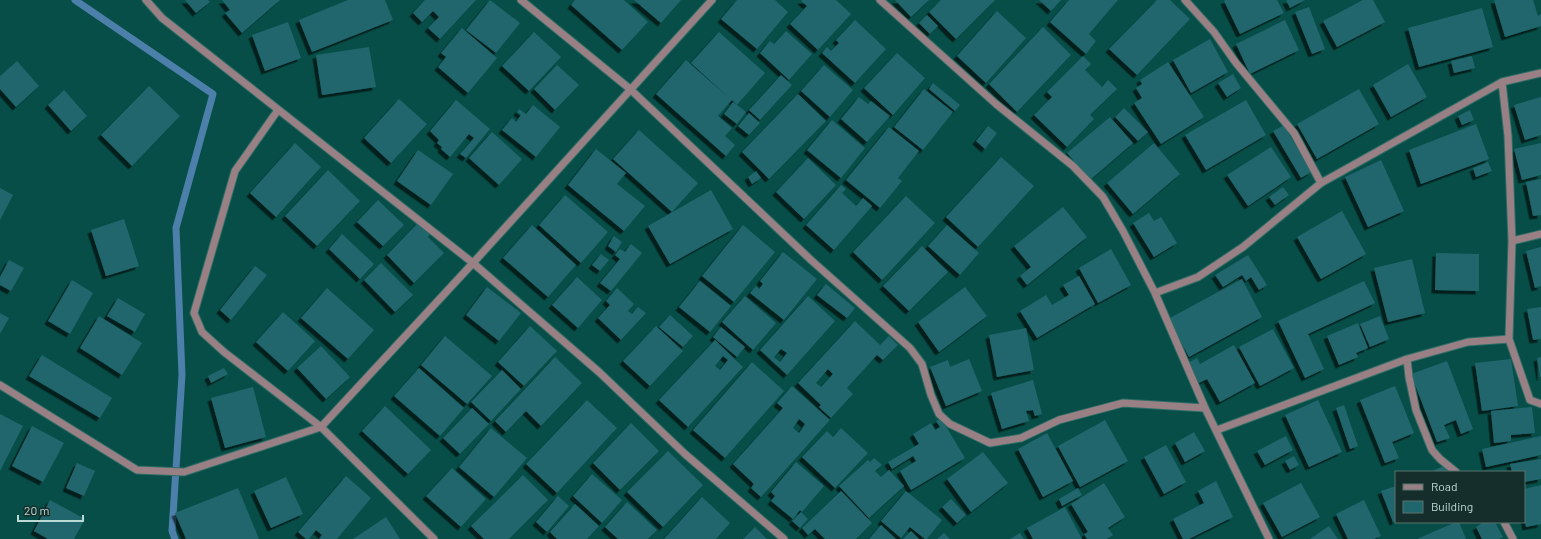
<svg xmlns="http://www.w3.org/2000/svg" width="1541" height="539" viewBox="0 0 1541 539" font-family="Barlow,sans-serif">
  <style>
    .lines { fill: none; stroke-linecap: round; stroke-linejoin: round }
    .stream { stroke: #4c7fa9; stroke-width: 7 }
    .building { fill: #20666d; fill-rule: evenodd; filter: url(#shadow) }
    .minor-casing { stroke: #2e6d66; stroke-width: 9 }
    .minor { stroke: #988085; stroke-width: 7 }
  </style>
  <defs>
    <filter id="shadow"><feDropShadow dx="-3.5" dy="3.5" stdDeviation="0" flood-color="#0009"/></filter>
  </defs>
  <rect width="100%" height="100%" fill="#064e47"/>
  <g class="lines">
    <path class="stream" d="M75 0 213 94 176 228 182 375 172 531 175 539"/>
  </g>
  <path class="building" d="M185 0H208L210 2 196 13Z
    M222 0H280L242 33 225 13 230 10Z
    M348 0H385L393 20 312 52 299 20Z
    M425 0H476L440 39 428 28 439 17 433 11 422 22 413 13Z
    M490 0 520 23 496 53 466 30Z
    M575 0H624L648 22 622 50 571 5Z
    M634 0H681L661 23Z
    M737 0H775L788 12 757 49 721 19Z
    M802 0H836L851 14 818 50 790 24 807 6 801 1Z
    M895 0H929L911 17Z
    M941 0H995L956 39 929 12Z
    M1039 0H1061L1051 11Z
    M1069 0H1118L1089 34 1096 41 1086 54 1050 22Z
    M1157 0H1170L1190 19 1137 75 1109 49Z
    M1225 0H1277L1284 13 1240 34 1224 1Z
    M1286 0H1305L1290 8Z
    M1363 0H1373L1385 22 1337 47 1323 21Z
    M1494 0H1533L1538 16 1541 14V26L1505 37Z
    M1309 7 1325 49 1312 54 1295 12Z
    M1482 8 1493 47 1419 67 1408 28Z
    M997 11 1026 38 986 83 957 56Z
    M927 15 938 26 930 34 919 23Z
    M855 20 886 49 855 83 822 53 827 47 831 51 839 43 836 40Z
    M1285 20 1299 50 1250 74 1236 44Z
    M288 22 301 58 265 71 252 35Z
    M1043 27 1071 55 1017 112 989 84Z
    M462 28 497 58 468 93 438 67 446 57 441 53Z
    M786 31 812 54 789 80 760 53 770 41 774 44Z
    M534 32 561 57 529 91 502 66Z
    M719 32 765 73 737 105 732 100 718 116 732 128 725 136 735 145 726 156 656 94 686 60 730 99 691 63Z
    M1210 39 1228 72 1191 93 1173 60Z
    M369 47 376 87 322 95 316 55Z
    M897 53 925 78 893 115 864 88Z
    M1083 56 1091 64 1085 70 1102 87 1108 80 1117 89 1090 115 1094 119 1067 147 1034 115 1052 97 1047 92Z
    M1472 56 1475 68 1454 73 1451 61Z
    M17 61 39 86 16 107 0 89V76Z
    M1168 62 1204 117 1161 144 1134 103 1142 98 1136 88 1142 84 1140 80Z
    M1408 64 1427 97 1391 117 1373 85Z
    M557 65 579 85 555 110 534 89Z
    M824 65 853 90 830 117 801 91Z
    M1233 74 1241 88 1227 97 1218 83Z
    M781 75 792 85 760 120 749 110Z
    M933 83 960 105 955 111 929 89Z
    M149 86 180 116 132 166 101 135Z
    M924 89 953 112 923 150 894 127Z
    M1359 89 1379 124 1317 159 1297 124Z
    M64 90 87 116 71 131 48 105Z
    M798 94 826 121 769 179 742 152Z
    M859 97 868 104 871 101 890 116 867 142 841 119Z
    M1541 97V135L1525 140 1514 105Z
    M399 99 427 124 391 163 364 138Z
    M456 100 490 129 466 158 460 154 474 138 469 134 450 157 441 149 442 147 437 143 439 140 430 131Z
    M1246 100 1266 135 1206 170 1185 135Z
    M733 102 746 112 737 124 724 114Z
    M533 105 560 127 536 157 502 130 512 118 516 122 521 115 517 112 519 109 526 114Z
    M1124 108 1148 132 1138 141 1115 117Z
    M1470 110 1474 120 1462 125 1458 116Z
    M749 113 760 123 749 135 738 126Z
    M1110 117 1133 143 1090 180 1067 153Z
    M832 120 865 148 841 178 807 150Z
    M1476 124 1489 159 1421 184 1409 150Z
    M1284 125 1311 172 1301 178 1273 131Z
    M988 126 997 133 985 149 976 141Z
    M889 127 919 151 898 178 902 181 880 208 846 180Z
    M639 130 698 183 672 212 613 159Z
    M492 132 522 159 499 185 469 158Z
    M295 143 321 167 276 217 250 193Z
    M1154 143 1180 174 1133 214 1107 183Z
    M1541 143V175L1522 180 1514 149Z
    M1271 147 1291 177 1248 206 1227 175Z
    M596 149 626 173 617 184 645 206 624 231 568 185Z
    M418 150 453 174 431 205 397 181Z
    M1001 157 1034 186 978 247 946 217Z
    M808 158 836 185 804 219 776 192Z
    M1381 160 1404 211 1368 227 1345 177Z
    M1488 162 1492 171 1476 177 1473 168Z
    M328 170 360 201 317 246 285 216Z
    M756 171 761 178 752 184 748 177Z
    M1541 179V215L1533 216 1526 182Z
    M841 185 846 189 842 193 856 206 863 198 872 206 834 250 806 225Z
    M1283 187 1289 195 1275 205 1269 197Z
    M0 188 13 195 0 220Z
    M711 190 733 229 670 264 648 226Z
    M565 195 608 232 581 263 539 225Z
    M906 196 935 223 882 280 853 252Z
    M378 200 404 225 383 246 357 222Z
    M1063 207 1087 237 1027 285 1020 276 1031 267 1014 246Z
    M1342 211 1366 254 1321 279 1297 237Z
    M1149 213 1154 221 1161 217 1177 243 1154 257 1133 223Z
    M124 219 139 266 106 276 91 230Z
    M419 222 430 234 428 237 444 253 414 283 387 255Z
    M532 225 576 265 548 297 503 258Z
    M743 225 775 252 734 302 702 276Z
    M947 225 979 253 960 275 928 246Z
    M342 234 374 264 360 279 329 249Z
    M614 236 622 242 616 252 608 246Z
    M631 244 642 253 611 291 600 283 620 259 615 255 620 249 625 252Z
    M922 246 948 272 909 311 883 286Z
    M1541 247V286L1535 288 1526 251Z
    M1111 249 1131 285 1098 303 1079 268Z
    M783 252 817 279 784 320 750 293 756 286 759 289 763 284 760 281Z
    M1436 253 1479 254V291L1435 290Z
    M601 254 609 260 600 271 592 265Z
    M1248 255 1267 285 1259 290 1251 277 1246 281 1242 275 1223 287 1215 275Z
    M1412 259 1425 313 1388 322 1374 268Z
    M9 260 24 268 11 291 0 285V277Z
    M381 263 413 295 395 312 364 280Z
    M255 266 267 275 231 320 220 310Z
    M1079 276 1095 304 1037 338 1020 311 1046 295 1052 305 1069 295 1063 285Z
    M577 277 602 300 578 328 552 305Z
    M1242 279 1262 317 1189 357 1168 319Z
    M72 280 93 293 70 334 48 321Z
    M700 281 731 306 710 332 679 307Z
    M1364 281 1375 303 1308 334 1324 369 1305 378 1278 321Z
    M826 284 855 308 847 318 817 295Z
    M487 287 521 313 499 341 466 315Z
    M965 287 987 316 939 352 918 322Z
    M327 288 374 330 348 359 301 318Z
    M617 288 634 304 628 311 632 314 638 307 646 313 621 340 598 318 610 305 606 301Z
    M745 296 776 323 753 350 722 322Z
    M808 296 835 321 787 375 760 350ZM781 349 787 353 780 362 774 357Z
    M118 298 145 314 135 332 107 316Z
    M1541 307V339L1533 340 1527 309Z
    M283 312 315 341 288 371 256 342Z
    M0 313 9 318 0 334Z
    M670 315 693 336 683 347 659 327Z
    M99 316 142 343 122 375 80 348Z
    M1380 316 1389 339 1370 347 1360 324Z
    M855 321 880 345 889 336 898 345 883 360 877 355 847 388 853 394 831 418 819 407 821 405 798 383ZM828 369 833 374 821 387 816 383Z
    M1358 323 1368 348 1356 353 1358 357 1339 365 1327 336Z
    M530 326 557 351 524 386 498 362Z
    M656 326 683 351 650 386 623 361Z
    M721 327 745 347 737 357 713 337Z
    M1026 328 1034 370 997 377 989 335Z
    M1273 329 1294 368 1260 386 1239 347Z
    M445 336 492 376 467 404 421 365Z
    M715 340 743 367 688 427 659 400ZM723 356 728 360 720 370 715 366Z
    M1234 345 1255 383 1220 402 1207 379 1199 383 1188 363 1197 358 1200 364Z
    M321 346 350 377 326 399 297 368Z
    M42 355 112 398 100 418 29 376Z
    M555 357 582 383 541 426 526 411 506 432 495 421Z
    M1541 357V377H1540L1537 358Z
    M969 359 982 391 946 406 930 367 948 360 950 367Z
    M1511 359 1518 406 1482 411 1475 363Z
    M1447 361 1473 429 1461 434 1456 420 1444 425 1450 438 1437 442 1411 374Z
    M752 362 784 391 725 458 693 430Z
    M224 368 228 374 211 383 208 376Z
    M419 368 464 408 440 436 394 396Z
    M502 370 521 389 491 421 471 402Z
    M1033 380 1042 414 1035 416 1033 410 1026 411 1029 421 1002 429 991 393Z
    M792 386 830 420 761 497 751 488 754 484 733 464 783 408 777 403ZM799 419 805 424 799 433 793 428Z
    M1395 386 1414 433 1392 442 1399 458 1385 463 1360 400Z
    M253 387 266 437 225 448 211 398Z
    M587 400 617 428 557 493 526 464Z
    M1318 400 1342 452 1309 467 1285 415Z
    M1344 405 1358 446 1350 449 1336 408Z
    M385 406 431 450 408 474 362 431Z
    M1532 407 1535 433 1511 435V441L1494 443 1491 411Z
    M472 408 489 424 460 454 443 438Z
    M0 414 23 426 0 471Z
    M941 418 965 458 911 490 900 471 916 461 913 456 892 469 888 462 919 444 913 434 931 423 935 430 940 427 936 421Z
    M1105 420 1128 461 1080 487 1058 446Z
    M631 423 659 451 620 490 593 463Z
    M32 426 64 443 43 482 12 466Z
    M491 428 527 458 494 497 459 467Z
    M841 428 868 453 835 488 802 457 827 431 833 437Z
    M1194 432 1205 451 1185 462 1175 443Z
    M1047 433 1073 481 1043 497 1018 449Z
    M1286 436 1293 450 1265 465 1257 451Z
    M1541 436V455L1486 467 1482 449Z
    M1166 445 1186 482 1164 494 1144 457Z
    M668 451 703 485 663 527 627 492Z
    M983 452 1008 483 971 512 947 479Z
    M1294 456 1299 465 1290 470 1285 461Z
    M874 458 882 465 875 471 881 477 889 470 904 486 869 518 839 486 868 460 870 462Z
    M1541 459V479L1524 482V472H1512L1510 464Z
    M796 462 824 486 802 512 800 510 793 519 771 501 775 496 771 492Z
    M77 463 95 471 84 496 66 488Z
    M1446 465 1449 472H1430Z
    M452 468 486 499 461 527 426 496Z
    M592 474 622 500 602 523 573 496Z
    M523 475 548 500 509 539H484L471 526Z
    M346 476 371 498 337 539H319L322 535 316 530 309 539H306L298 532Z
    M286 477 303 514 271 528 254 491Z
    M1216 481 1233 517 1189 539H1183L1173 519 1204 503 1198 491Z
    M1104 483 1125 517 1108 528 1113 535 1107 539H1087L1084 534 1088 532 1071 504Z
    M1301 483 1320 517 1282 537 1263 503Z
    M1541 485V524L1526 527 1524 518V489Z
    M1396 486V521L1393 522 1381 491Z
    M238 488 259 539H186L175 513Z
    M1078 488 1082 495 1062 506 1059 499Z
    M841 491 872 523 856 539H825L815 529 808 535 802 528Z
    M906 491 942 520 927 539H925L910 527 901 538 881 521Z
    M558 496 569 506 547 532 536 522Z
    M702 497 730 523 716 539H664Z
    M951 499 966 515 957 523 942 507Z
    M50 500 85 519 74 539H48L34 531Z
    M1364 500 1381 536 1374 539H1348L1336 514Z
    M627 502 657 530 648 539H618L605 527Z
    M575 504 599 526 587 539H557L550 532Z
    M1065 507 1082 539H1033L1027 528Z
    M801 512 808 519 800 528 792 521Z
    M386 517 400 539H353Z
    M1456 522H1459L1466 539H1417Z
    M1484 522H1495L1503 537 1499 539H1482L1476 527Z
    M881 525 896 539H869Z
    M1329 526 1338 539H1310Z
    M755 527 767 539H743Z
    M911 531 919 539H903Z
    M944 533 950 539H937Z
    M1020 533 1024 539H1010Z"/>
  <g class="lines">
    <g class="minor-casing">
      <path id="minor" d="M146 0 162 18 473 263 599 372 685 454 784 539
        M521 0 630 89 811 260 910 348 922 364 931 395 939 414 950 424 990 443 1021 438 1059 420 1123 403 1205 408
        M880 0 996 104 1073 166 1103 197 1123 231 1155 293 1205 408 1269 539
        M1185 0 1214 32 1236 63 1294 133 1321 183
        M1502 82 1508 136 1512 241 1509 339 1530 400 1541 404
        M278 110 235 171 194 313 202 332 224 352 321 427 434 539
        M1512 241 1541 234
        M1155 293 1198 277 1243 247 1321 183 1502 82 1541 73
        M1407 359 1409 377 1416 410 1432 450 1440 459 1456 472
        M0 385 137 470 184 472 321 427 473 263 712 0
        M1217 430 1407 359 1468 342 1509 339
        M1504 522 1513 539"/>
    </g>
    <use href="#minor" class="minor"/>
  </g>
  <rect x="1395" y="471" width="130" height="52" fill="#152e2b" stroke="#58736f"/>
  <rect x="1403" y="484" width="20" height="6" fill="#988085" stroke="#58736f"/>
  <text x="1431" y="491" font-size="12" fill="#bcdad5">Road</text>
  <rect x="1403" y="501" width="20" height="12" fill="#20666d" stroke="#58736f"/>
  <text x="1431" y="511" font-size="12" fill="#bcdad5">Building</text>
  <path d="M18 515v6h65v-6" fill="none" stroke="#bcdad5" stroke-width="2"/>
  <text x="24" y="515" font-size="12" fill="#bcdad5" stroke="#152e2b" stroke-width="3" paint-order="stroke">20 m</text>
</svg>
